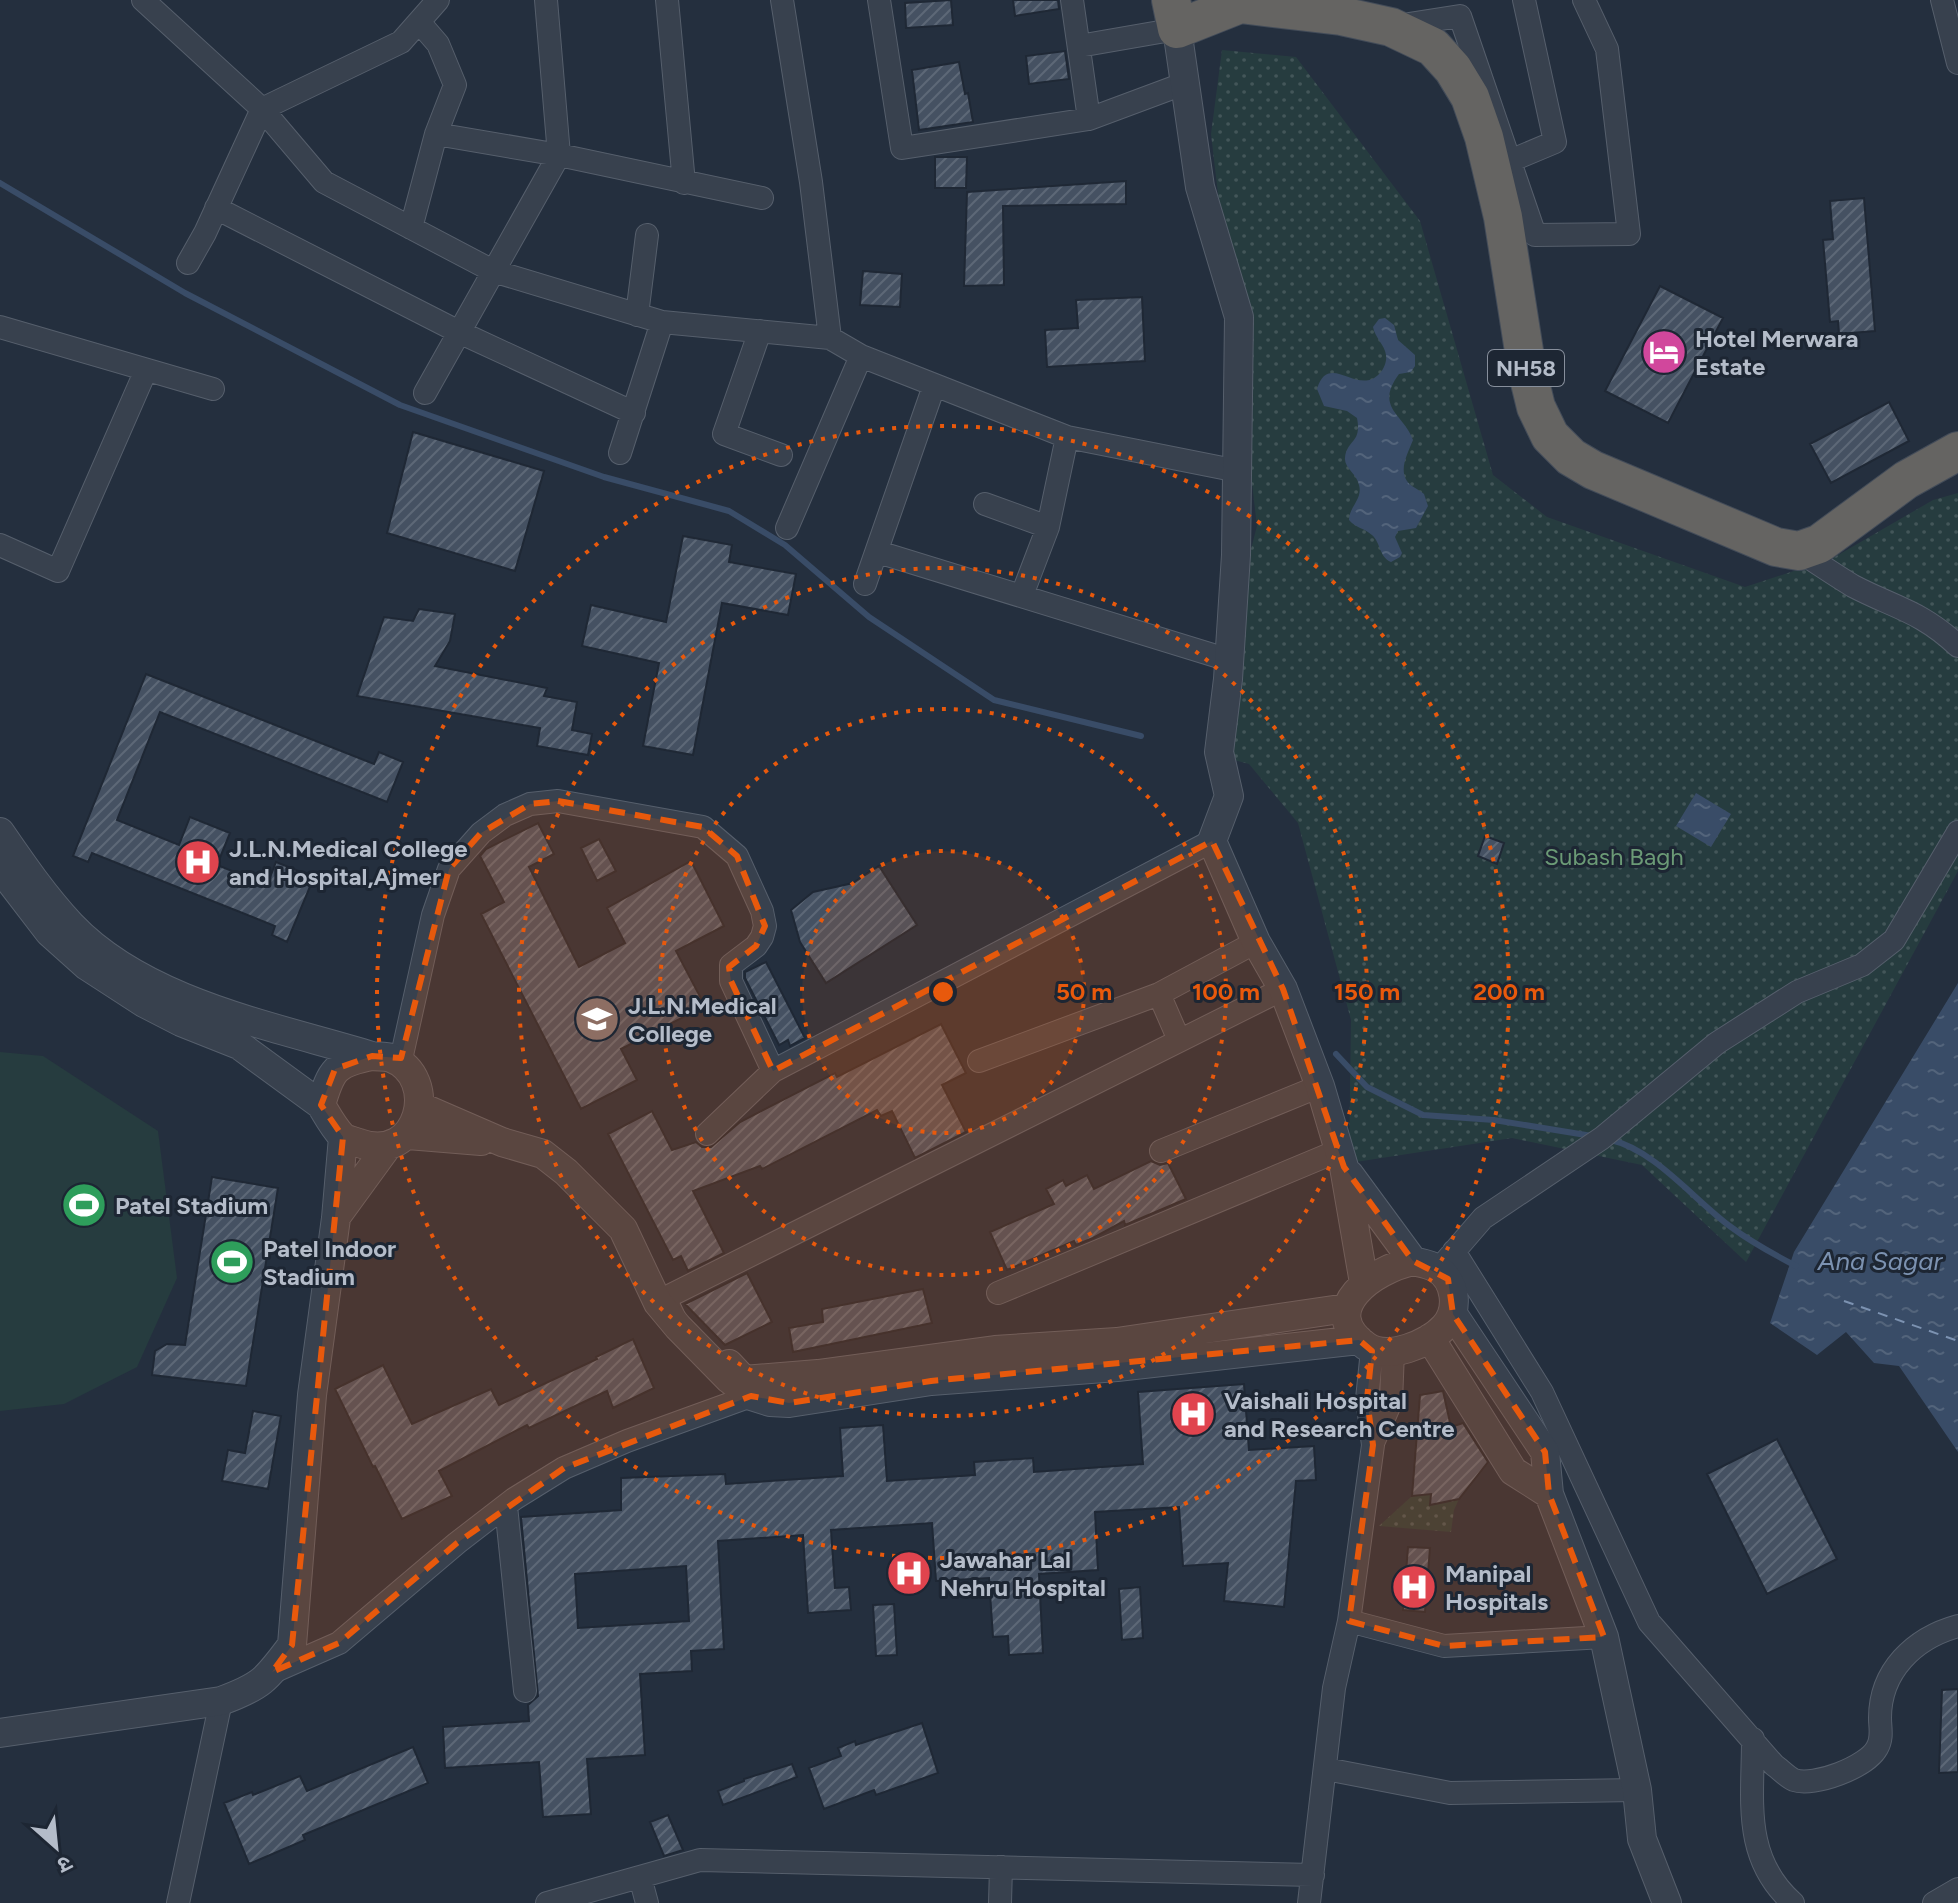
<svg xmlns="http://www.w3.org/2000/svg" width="1958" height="1903" viewBox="0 0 1958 1903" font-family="Figtree,'Noto Sans Devanagari',sans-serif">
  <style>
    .green { fill: #263c3f }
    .park { fill: url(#park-dots) }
    .water { fill: url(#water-ripples) }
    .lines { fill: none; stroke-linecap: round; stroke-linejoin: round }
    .stream { stroke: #394c67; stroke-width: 6 }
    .ferry { stroke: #7c92b1; stroke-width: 2; stroke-dasharray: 10 8; stroke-linecap: butt }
    .building { fill: url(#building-hatch); stroke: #1f2835; stroke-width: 2; fill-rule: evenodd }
    .minor-casing { stroke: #565f6c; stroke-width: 24 }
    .tertiary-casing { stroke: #565f6c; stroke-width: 30 }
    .trunk-casing { stroke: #434c59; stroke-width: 40 }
    .minor { stroke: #38414e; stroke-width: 22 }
    .tertiary { stroke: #38414e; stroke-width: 28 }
    .trunk { stroke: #656462; stroke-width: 38 }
    .marked { fill: #e8590c; fill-opacity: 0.2; stroke: #e8590c; stroke-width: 6; stroke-dasharray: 16 10; stroke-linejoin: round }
    .ring { fill: none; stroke: #e8590c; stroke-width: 4; stroke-dasharray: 4 8 }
    .labels { text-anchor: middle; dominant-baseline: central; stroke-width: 6; stroke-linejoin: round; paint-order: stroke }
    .shield { fill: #1d2633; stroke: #878f9c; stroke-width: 2 }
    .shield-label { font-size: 22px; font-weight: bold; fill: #b4bcc9 }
    .poi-label { font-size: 24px; font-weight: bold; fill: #b4bcc9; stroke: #1d2633; text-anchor: start }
    .park-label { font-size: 24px; fill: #6b9a76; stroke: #1d2633 }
    .water-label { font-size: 26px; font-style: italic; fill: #7c92b1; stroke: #1d2633 }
    .centre { fill: #e8590c; stroke: #1d2633; stroke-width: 4 }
    .ring-label { font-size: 24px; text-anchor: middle; font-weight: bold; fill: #e8590c; stroke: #1d2633; stroke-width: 6; stroke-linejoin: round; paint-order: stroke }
  </style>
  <defs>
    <pattern id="park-dots" width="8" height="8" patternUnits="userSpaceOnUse" patternTransform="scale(2)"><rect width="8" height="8" fill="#263c3f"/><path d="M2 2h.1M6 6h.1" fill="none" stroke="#435659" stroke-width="1.8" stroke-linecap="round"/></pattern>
    <pattern id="water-ripples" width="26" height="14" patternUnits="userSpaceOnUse" patternTransform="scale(2)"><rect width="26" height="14" fill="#394c67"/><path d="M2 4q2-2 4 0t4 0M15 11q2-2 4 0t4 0" fill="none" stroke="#53647b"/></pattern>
    <pattern id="building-hatch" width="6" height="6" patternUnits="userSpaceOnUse" patternTransform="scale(2)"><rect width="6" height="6" fill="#455162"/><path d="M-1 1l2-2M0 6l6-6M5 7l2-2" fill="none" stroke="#5d6877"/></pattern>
  </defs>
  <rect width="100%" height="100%" fill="#242f3e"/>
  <path class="green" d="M0 1052 43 1056 158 1131 177 1278 137 1367 64 1404 0 1411Z"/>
  <path class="park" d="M1222 50 1296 57 1420 221 1493 475 1547 517 1745 587 1833 558 1933 500 1958 493V871L1746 1262 1642 1165 1512 1138 1349 1163 1351 1020 1298 823 1249 764 1212 754 1219 605 1251 549 1257 526 1211 134Z
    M1431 1494V1505L1459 1499 1454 1510 1451 1532 1379 1526 1412 1496Z"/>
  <path class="water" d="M1385 318 1394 325 1398 340 1415 355V366L1411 372 1399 374C1374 408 1404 414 1413 440 1407 455 1396 474 1412 486 1416 489 1421 491 1424 494L1428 506 1416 528 1398 531 1395 537 1402 553 1400 557 1391 562C1379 557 1381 543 1372 535 1364 528 1356 528 1349 520 1349 507 1363 499 1359 485 1357 474 1344 468 1345 458 1347 439 1362 444 1357 418L1347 411 1324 406 1317 389C1329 350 1358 398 1380 373 1384 369 1387 361 1386 355 1385 345 1375 338 1373 327L1379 319Z
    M1696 793 1731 814 1711 847 1676 826Z
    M1958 983V1452L1899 1366 1874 1363 1846 1332 1817 1355 1770 1323 1794 1252Z"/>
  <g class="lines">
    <path class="stream" d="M0 183 185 293 400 405 604 477 729 511 785 545 869 617 994 700 1141 736
      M1336 1054 1367 1087 1423 1115 1494 1120 1592 1136
      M1611 1140C1655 1150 1695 1201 1731 1227 1751 1242 1773 1254 1796 1266"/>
    <path class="ferry" d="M1844 1301 1958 1341"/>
  </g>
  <path class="building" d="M951 0 953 25 906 28 905 3Z
    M1013 0H1058L1059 9 1015 16Z
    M1065 51 1069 79 1029 84 1026 56Z
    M959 62 965 94 968 93 973 122 919 130 912 70Z
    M935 157H967L966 188H935Z
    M1126 181V204L1003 206 1004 285 964 286 967 192Z
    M1864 198 1875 331 1839 334 1838 321 1830 322 1823 240 1833 239 1830 201Z
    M863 271 902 274 900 307 860 305Z
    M1660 286 1723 318 1668 423 1605 391Z
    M1142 297 1145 361 1047 367 1045 330 1078 328 1076 300Z
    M1889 402 1909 441 1831 483 1810 444Z
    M413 432 544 471 515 571 387 533Z
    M683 536 732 545 729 562 796 574 788 615 722 603 693 755 643 746 659 663 582 646 591 605 666 622Z
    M419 609 455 614 450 641 435 666 547 688 544 696 577 702 572 730 592 734 588 755 537 746 540 728 357 696 384 617 413 621Z
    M146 674 374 764 379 752 403 762 387 802 160 712 117 820 179 845 190 817 230 833 217 865 267 885 276 862 314 877 287 942 272 935 275 926 92 853 88 862 73 856Z
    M538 823 554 854 529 867 579 967 625 943 607 908 691 861 724 926 676 951 705 1006 621 1049 637 1080 581 1109 481 914 504 902 480 856 486 849Z
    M1485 836 1504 843 1497 864 1478 856Z
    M599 839 616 871 597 881 581 848Z
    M879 866 917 925 826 983 800 942 791 910 813 892 853 883Z
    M766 962 805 1038 790 1046 788 1040 779 1045 745 978V972Z
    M941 1024 966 1073 942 1085 966 1132 915 1158 892 1111 881 1116 877 1110 762 1169 760 1166 693 1191 724 1253 688 1271 681 1256 673 1260 608 1134 652 1111 672 1150 696 1142 702 1147H711L740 1122 835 1073 837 1077Z
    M1151 1161 1160 1165 1168 1163 1186 1199 1125 1225 1124 1221 1093 1238 1076 1245 1074 1241 1007 1270 990 1232 1054 1204 1046 1189 1063 1180 1066 1186 1087 1175 1094 1189Z
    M212 1177 278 1188 246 1386 152 1375 155 1351 167 1344 185 1345Z
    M747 1273 772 1322 725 1345 685 1304Z
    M923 1289 932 1323 793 1352 789 1328 823 1322 822 1309Z
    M633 1339 654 1388 613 1408 607 1391 529 1428 527 1425 439 1471 452 1496 402 1519 375 1466 373 1467 335 1389 383 1365 412 1424 491 1389 499 1405 597 1359 596 1357Z
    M1244 1384 1249 1450 1314 1446 1316 1480 1296 1481 1284 1607 1224 1601 1228 1563 1183 1566 1179 1507 1095 1512 1098 1570 1039 1574 1043 1653 1009 1655 1008 1636 993 1637 989 1578 936 1581 932 1523 831 1530 835 1588 849 1587 851 1610 808 1613 803 1535 718 1541 724 1649 691 1651 692 1671 640 1674 645 1755 587 1759 591 1814 543 1817 539 1762 445 1768 443 1727 529 1721 528 1705 538 1696 521 1517 621 1510V1478L725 1474 726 1484 843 1476 840 1428 883 1425 887 1481 975 1475 974 1462 1033 1458 1034 1472 1143 1464 1138 1392ZM686 1566 689 1621 578 1628 575 1574Z
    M1443 1391 1451 1427 1463 1423 1488 1462 1459 1499 1430 1505 1431 1494 1412 1496 1420 1395Z
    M253 1411 281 1416 268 1489 222 1481 228 1450 245 1453Z
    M1777 1439 1837 1559 1767 1594 1707 1474Z
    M1408 1547 1430 1548 1425 1612 1403 1610Z
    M1140 1587 1143 1638 1122 1640 1119 1589Z
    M894 1604 897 1655 876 1656 873 1605Z
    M1958 1689V1772L1939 1773 1942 1690Z
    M922 1723 938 1773 876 1795 874 1790 824 1809 809 1768 841 1756 838 1748 855 1741 856 1745Z
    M413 1747 428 1783 303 1835 305 1840 249 1864 224 1803 252 1792 253 1795 300 1776 307 1791Z
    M792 1764 797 1777 723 1805 718 1791 744 1781V1779Z
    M668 1815 683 1850 664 1856 650 1822Z"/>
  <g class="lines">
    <g class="minor-casing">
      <path id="minor" d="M143 0 262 109 205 233 188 263
        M438 0 401 42 262 109 324 182 493 271 662 322 830 338 861 356 1067 437 1238 471
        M667 0 684 183
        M782 0 811 182 830 338
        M879 0 902 148 1089 119 1183 84
        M1072 0 1089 119
        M1942 0 1958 63
        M1396 26 1460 16 1535 235 1629 234 1607 49 1584 0
        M1079 46 1177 29
        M436 134 559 155 762 198
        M1510 161 1555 142 1524 0
        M216 208 459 332 634 413
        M411 228 436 134 455 85 438 44 419 22
        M637 315 647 235
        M0 327 213 389
        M760 331 724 434 781 455
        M425 393 559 155 546 0
        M620 453 662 322
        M985 504 1048 527
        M787 528 861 356
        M0 545 58 571 146 370
        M1799 551C1817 563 1835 575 1853 586 1895 608 1921 611 1958 646
        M878 552 1229 660
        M865 584 934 386
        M1022 595 1048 527 1067 437
        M1159 994 1179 1040
        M979 1061 1159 994 1256 942
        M400 1064 433 915 449 869 481 833 505 815 530 804 558 801 703 827 737 856 762 911 765 926 762 937 756 946 731 965V981L773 1071
        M707 1134 773 1071 1212 841
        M1161 1151 1320 1086
        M1454 1251 1542 1392 1649 1622 1774 1765C1780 1769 1787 1777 1794 1780 1814 1787 1867 1767 1877 1748 1883 1738 1880 1728 1880 1718 1880 1671 1914 1638 1958 1626
        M1445 1262 1483 1218 1602 1138 1717 1043 1797 992 1862 965 1894 940 1958 832
        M998 1293 1340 1150
        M675 1319 665 1298 1283 989
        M1373 1443 1391 1402 1393 1351
        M506 1506 525 1691
        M1349 1621 1444 1646 1604 1637
        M273 1672 339 1643 457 1543 514 1499 564 1468 627 1441 751 1396
        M1753 1739C1753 1800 1742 1858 1793 1903
        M1326 1769 1450 1793 1637 1790
        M640 1877 647 1903
        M178 1903 221 1701
        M547 1903 700 1860 1313 1875
        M1000 1903 1001 1867
        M1309 1903 1334 1688 1349 1621 1373 1445 1367 1399 1372 1350
        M1934 1903 1958 1889"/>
    </g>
    <g class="tertiary-casing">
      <path id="tertiary" d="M1177 29 1200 187 1239 317 1236 555 1228 679 1219 752 1229 796 1212 841 1256 942 1283 989 1320 1086 1344 1167 1364 1283
        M0 832C22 864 44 896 71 925 145 1003 274 1026 372 1056
        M0 868 49 932 87 966 144 1003 181 1022 239 1045 321 1105
        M372 1056C378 1057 385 1056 391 1058 441 1077 420 1165 359 1143 354 1141 346 1140 342 1136 334 1128 327 1115 321 1105 331 1070 335 1063 372 1056Z
        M419 1106 502 1142 543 1154 566 1172 623 1229 658 1303 678 1327 729 1379 751 1396 770 1402 789 1403 931 1381 1117 1367 1359 1340
        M408 1135 481 1141
        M1349 1174 1413 1261
        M336 1217 387 1147
        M1413 1261C1421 1263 1429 1264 1436 1268 1456 1280 1460 1310 1444 1327 1429 1344 1387 1361 1366 1346 1315 1309 1375 1269 1413 1261Z
        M1453 1314 1545 1452 1549 1494 1604 1637 1637 1790 1642 1839 1667 1903
        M1430 1338 1513 1471 1549 1494
        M729 1364 744 1380 818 1374 995 1350 1117 1342 1347 1308
        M0 1733 221 1701C262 1686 266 1680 292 1645L312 1395 336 1218 343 1137"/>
    </g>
    <g class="trunk-casing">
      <path id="trunk" d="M1171 0 1177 29 1240 4 1341 16 1391 27 1433 47 1453 69 1470 97 1484 137 1503 217 1527 370 1536 407 1550 436 1571 457 1593 470 1776 547 1799 551 1819 544 1906 480 1958 451"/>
    </g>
    <use href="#minor" class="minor"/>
    <use href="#tertiary" class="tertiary"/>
    <use href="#trunk" class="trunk"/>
  </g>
  <path class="marked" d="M558 801 703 827 737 856 765 926 756 946 729 967 731 981 773 1071 1212 841 1283 989 1344 1167 1413 1261 1448 1279 1453 1314 1545 1452 1549 1494 1604 1637 1444 1646 1349 1621 1373 1445 1367 1399 1372 1351 1359 1340 931 1381 789 1403 751 1396 564 1468 457 1543 339 1643 272 1672 292 1645 343 1137 321 1105 335 1069 372 1056 401 1058 449 869 481 833 530 804Z"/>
  <circle cx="943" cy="992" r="141" fill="#e8590c" fill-opacity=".12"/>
  <g class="ring">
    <circle cx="943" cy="992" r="141"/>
    <circle cx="943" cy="992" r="283"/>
    <circle cx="943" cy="992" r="424"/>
    <circle cx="943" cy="992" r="566"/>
  </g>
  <defs>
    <g id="hotel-disc" transform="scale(2.3)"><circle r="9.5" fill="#d1479c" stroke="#1d2633"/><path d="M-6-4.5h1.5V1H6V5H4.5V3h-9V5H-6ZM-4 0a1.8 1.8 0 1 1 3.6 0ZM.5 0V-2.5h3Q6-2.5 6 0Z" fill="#fff"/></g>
    <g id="hospital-disc" transform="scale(2.3)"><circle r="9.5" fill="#e0444e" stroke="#1d2633"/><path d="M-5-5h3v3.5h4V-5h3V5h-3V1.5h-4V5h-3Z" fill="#fff"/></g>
    <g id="university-disc" transform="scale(2.3)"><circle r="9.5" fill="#8d6e63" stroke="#1d2633"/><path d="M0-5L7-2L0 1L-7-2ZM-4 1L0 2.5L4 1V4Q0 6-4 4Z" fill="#fff"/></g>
    <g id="stadium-disc" transform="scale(2.3)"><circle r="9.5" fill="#2e9e5b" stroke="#1d2633"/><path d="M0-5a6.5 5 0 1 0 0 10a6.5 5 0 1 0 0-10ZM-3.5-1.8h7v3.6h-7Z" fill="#fff"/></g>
  </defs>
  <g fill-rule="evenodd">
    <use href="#hotel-disc" x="1664" y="352"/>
    <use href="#hospital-disc" x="198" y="862"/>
    <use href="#university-disc" x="597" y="1019"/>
    <use href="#stadium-disc" x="84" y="1205"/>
    <use href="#stadium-disc" x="232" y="1262"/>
    <use href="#hospital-disc" x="1193" y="1414"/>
    <use href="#hospital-disc" x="909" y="1573"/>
    <use href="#hospital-disc" x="1414" y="1587"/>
  </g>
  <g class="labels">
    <rect class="shield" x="1488" y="350" width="76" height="36" rx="6"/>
    <g class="shield-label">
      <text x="1526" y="368">NH58</text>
    </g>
    <g class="poi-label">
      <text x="1695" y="338">Hotel Merwara<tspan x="1695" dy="28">Estate</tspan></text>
      <text x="229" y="848">J.L.N.Medical College<tspan x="229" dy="28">and Hospital,Ajmer</tspan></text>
      <text x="628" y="1005">J.L.N.Medical<tspan x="628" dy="28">College</tspan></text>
      <text x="115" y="1205">Patel Stadium</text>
      <text x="263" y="1248">Patel Indoor<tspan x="263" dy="28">Stadium</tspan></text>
      <text x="1224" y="1400">Vaishali Hospital<tspan x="1224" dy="28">and Research Centre</tspan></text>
      <text x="940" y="1559">Jawahar Lal<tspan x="940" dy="28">Nehru Hospital</tspan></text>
      <text x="1445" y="1573">Manipal<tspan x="1445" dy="28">Hospitals</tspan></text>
    </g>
    <g class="park-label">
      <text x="1614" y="856">Subash Bagh</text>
    </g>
    <g class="water-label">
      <text x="1880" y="1261">Ana Sagar</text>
    </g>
  </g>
  <circle cx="943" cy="992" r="12" class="centre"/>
  <g class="ring-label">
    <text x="1084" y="1000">50 m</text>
    <text x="1226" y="1000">100 m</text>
    <text x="1367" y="1000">150 m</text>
    <text x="1509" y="1000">200 m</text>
  </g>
  <g transform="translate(56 1847) rotate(153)" stroke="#1d2633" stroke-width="6" paint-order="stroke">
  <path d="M0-6L14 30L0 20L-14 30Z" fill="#b4bcc9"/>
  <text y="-12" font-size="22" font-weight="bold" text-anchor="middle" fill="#b4bcc9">उ</text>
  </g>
</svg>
